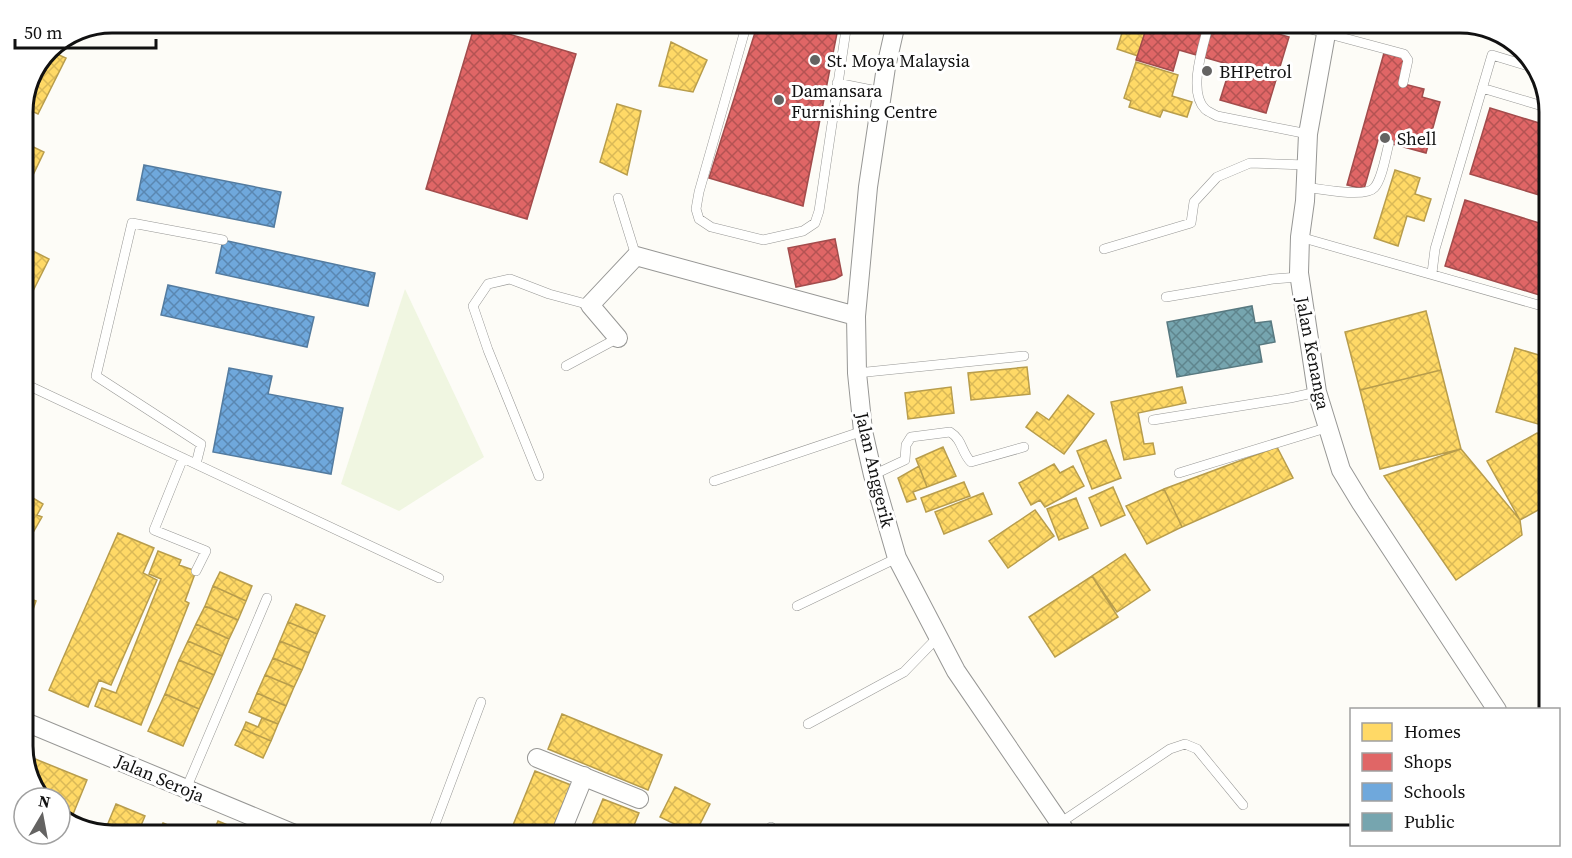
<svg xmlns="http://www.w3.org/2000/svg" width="1572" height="858" viewBox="0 0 1572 858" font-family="'Source Serif 4',serif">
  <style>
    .pitch { fill: #f0f6e1 }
    .homes { fill: url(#homes-cross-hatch); stroke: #b89d4c; stroke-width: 1.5 }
    .shops { fill: url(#shops-cross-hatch); stroke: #a24c4c; stroke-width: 1.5 }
    .schools { fill: url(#schools-cross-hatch); stroke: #537b9f; stroke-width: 1.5 }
    .public { fill: url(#public-cross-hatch); stroke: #587980; stroke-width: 1.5 }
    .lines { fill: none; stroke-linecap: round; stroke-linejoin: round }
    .service-casing { stroke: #979795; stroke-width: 10 }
    .minor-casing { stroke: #979795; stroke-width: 20 }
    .service { stroke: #fffffe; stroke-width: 9 }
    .minor { stroke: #fffffe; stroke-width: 18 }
    .poi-dot { fill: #646362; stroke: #fff; stroke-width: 2 }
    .labels { text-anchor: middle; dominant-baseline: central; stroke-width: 6; stroke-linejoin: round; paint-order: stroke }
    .poi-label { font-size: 18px; fill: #111; stroke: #fff; text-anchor: start }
    .street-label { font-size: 18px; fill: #111; stroke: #fff }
    .rim { fill: none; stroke: #111; stroke-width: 3 }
  </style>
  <defs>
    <pattern id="homes-cross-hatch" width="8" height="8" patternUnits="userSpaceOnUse" patternTransform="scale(1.5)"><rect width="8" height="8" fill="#ffd966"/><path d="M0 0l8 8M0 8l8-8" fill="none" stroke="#dab957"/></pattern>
    <pattern id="shops-cross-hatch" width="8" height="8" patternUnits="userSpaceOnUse" patternTransform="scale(1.5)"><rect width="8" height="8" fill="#e06666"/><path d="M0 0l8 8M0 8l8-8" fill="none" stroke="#b45353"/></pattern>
    <pattern id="schools-cross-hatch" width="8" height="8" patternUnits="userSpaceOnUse" patternTransform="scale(1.5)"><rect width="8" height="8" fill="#6fa8dc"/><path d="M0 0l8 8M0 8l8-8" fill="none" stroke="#5a87b1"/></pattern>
    <pattern id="public-cross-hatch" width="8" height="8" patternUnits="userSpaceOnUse" patternTransform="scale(1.5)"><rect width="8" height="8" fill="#76a5af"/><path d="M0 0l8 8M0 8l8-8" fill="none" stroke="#5f858d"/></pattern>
  </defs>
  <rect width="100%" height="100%" fill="#fdfcf7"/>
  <path class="pitch" d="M405 289 484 457 399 511 341 484Z"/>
  <path class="homes" d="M1125 23H1148L1138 56 1117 49Z
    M671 42 707 60 693 92 659 86Z
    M48 50 66 58 38 114 23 107Z
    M1136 62 1178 75 1172 96 1192 102 1187 117 1163 110 1160 117 1129 107 1131 101 1124 98Z
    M617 104 641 111 627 175 600 162Z
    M23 142 44 152 23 196Z
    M1395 170 1420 178 1415 194 1431 199 1424 221 1407 216 1398 246 1374 238Z
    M23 246 49 259 23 311Z
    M1426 311 1441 370 1360 390 1345 332Z
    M1515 348 1549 358V427L1496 412Z
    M1027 367 1030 394 971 400 968 373Z
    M1441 370 1461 449 1380 469 1360 390Z
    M951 387 954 413 908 419 905 393Z
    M1182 387 1186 403 1138 413 1144 444 1153 443 1155 454 1124 460 1111 402Z
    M1068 395 1094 414 1064 454 1026 427 1037 412 1049 420Z
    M1537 433 1549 437V504L1520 520 1487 461Z
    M1106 440 1121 478 1092 489 1077 451Z
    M943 447 956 476 927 487 916 459Z
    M1277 447 1293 478 1182 527 1164 489Z
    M1461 449 1520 520 1522 535 1456 580 1384 476Z
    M1054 464 1060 473 1073 466 1084 486 1045 507 1040 500 1031 505 1019 483Z
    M919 466 927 487 913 492 916 499 907 502 898 478Z
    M964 482 970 496 926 512 921 498Z
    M1113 487 1125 515 1101 526 1089 498Z
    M1164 489 1182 527 1147 544 1126 506Z
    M23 492 43 504 37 515 42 517 23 550Z
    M983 493 992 514 944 534 935 512Z
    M1076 498 1088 528 1059 540 1047 509Z
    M1035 510 1054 536 1008 568 989 541Z
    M118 533 154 548 143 573 157 580 111 685 99 680 88 707 49 690Z
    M158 551 181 560 179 565 196 571 185 601 189 603 141 725 95 706 102 688 116 693 161 579 149 574Z
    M1125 554 1150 590 1117 612 1092 576Z
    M220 572 252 586 246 601 213 586Z
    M1092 576 1118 617 1055 657 1029 617Z
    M213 586 246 601 238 620 205 606Z
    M23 596 36 601 23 638Z
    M296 604 325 616 317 634 288 622Z
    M205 606 238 620 229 639 196 624Z
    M288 622 317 634 309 653 280 641Z
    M196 624 229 639 222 656 188 641Z
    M188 641 222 656 214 675 179 660Z
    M280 641 309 653 302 670 273 658Z
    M23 651 31 655 23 678Z
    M273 658 302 670 294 687 265 675Z
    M179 660 214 675 199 709 165 694Z
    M265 675 294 687 286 706 257 693Z
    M257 693 286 706 278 724 249 712Z
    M165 694 199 709 183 746 148 731Z
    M562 714 662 755 648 790 548 749Z
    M262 718 278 724 271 741 243 729 246 722 258 727Z
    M243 729 271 741 263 758 235 745Z
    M23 754 87 780 69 824 60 816V798H42L35 791Z
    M535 771 571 785 550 835H509Z
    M675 787 710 804 695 834 660 817Z
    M603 799 639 813 630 835H588Z
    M116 804 145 816 137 835 112 836 104 833Z
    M218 821 251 835H212Z
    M163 823 191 835H158Z"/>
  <path class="shops" d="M526 23H567L564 33Z
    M758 23H839L803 206 709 178Z
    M1148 23H1212L1238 30 1241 23 1289 37 1266 113 1220 100 1231 65 1179 50 1173 71 1136 60Z
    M475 24 576 54 527 219 426 189Z
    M1384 53 1407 59 1400 83 1424 89 1422 97 1440 102 1426 153 1378 140 1364 189 1347 185Z
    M1490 108 1549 126V198L1470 174Z
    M1465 200 1549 226V298L1445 266Z
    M835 239 842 275 835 279 796 287 788 248Z"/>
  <path class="schools" d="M144 165 281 192 274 227 137 200Z
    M223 240 375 273 368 306 216 273Z
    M168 285 314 317 307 347 161 315Z
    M229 368 272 376 268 394 343 408 331 474 213 452Z"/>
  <path class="public" d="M1252 306 1255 323 1271 321 1275 342 1259 345 1262 362 1177 377 1167 322Z"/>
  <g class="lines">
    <g class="service-casing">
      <path id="service" d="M747 23 699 192 696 209 699 219 711 227 763 240 803 231 815 223 819 211 847 23
        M1209 23C1204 44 1187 91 1205 109 1208 112 1214 114 1217 116L1308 134
        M1288 23 1404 54 1408 60 1403 83
        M837 83 882 92
        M1482 88 1549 108
        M1305 187C1320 189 1365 198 1374 188 1382 180 1386 154 1389 143
        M618 198 636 256
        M1300 237 1549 308
        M1104 249 1191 223 1194 202 1217 177 1250 163 1306 165
        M1432 273 1435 249 1492 55 1538 69
        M1166 297 1273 279 1299 277
        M566 366 618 338
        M857 373 1024 356
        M23 383 439 578
        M1153 420 1290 398 1317 392
        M183 458 154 530 206 551 196 571
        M196 464 201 444 96 376 132 223 223 240
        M1179 473 1329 427
        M873 475 905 460 906 445 911 437 950 432C963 440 961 452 971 462L1024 447
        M539 476 488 350 473 306 488 284 510 279 549 294 590 305
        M714 481 863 431
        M797 606 897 558
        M808 724 904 672 938 637
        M186 789 267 598
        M1060 823 1170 749 1185 744 1197 749 1243 805
        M771 827 780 835
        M431 835 481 702"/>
    </g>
    <g class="minor-casing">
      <path id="minor" d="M896 23 886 67 868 187 856 316 857 373 863 431 873 475 897 558 956 671 1068 835
        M1328 23 1308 134 1305 201 1300 237 1299 273 1317 392 1341 470 1361 503 1497 710
        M618 338 590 305 636 256 856 316
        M23 721 297 835
        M537 758 639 799
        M560 835 584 776"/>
    </g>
    <use href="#service" class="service"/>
    <use href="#minor" class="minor"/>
  </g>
  <g class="poi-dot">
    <circle cx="815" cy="60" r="6"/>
    <circle cx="1207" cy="71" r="6"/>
    <circle cx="779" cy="100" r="6"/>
    <circle cx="1385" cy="138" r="6"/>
  </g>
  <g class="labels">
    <g class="poi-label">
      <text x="827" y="60">St. Moya Malaysia</text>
      <text x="1219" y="71">BHPetrol</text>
      <text x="791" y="90">Damansara<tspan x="791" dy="21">Furnishing Centre</tspan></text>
      <text x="1397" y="138">Shell</text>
    </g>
    <g class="street-label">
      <text transform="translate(1313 353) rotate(79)">Jalan Kenanga</text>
      <text transform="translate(875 470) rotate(77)">Jalan Anggerik</text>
      <text transform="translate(160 778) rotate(23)">Jalan Seroja</text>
    </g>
  </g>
  <path d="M0 0H1572V858H0ZM112 33H1460A79 79 0 0 1 1539 112V746A79 79 0 0 1 1460 825H112A79 79 0 0 1 33 746V112A79 79 0 0 1 112 33Z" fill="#fff" fill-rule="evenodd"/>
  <path class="rim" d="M112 33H1460A79 79 0 0 1 1539 112V746A79 79 0 0 1 1460 825H112A79 79 0 0 1 33 746V112A79 79 0 0 1 112 33Z"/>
  <rect x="1350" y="708" width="210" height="138" fill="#ffffff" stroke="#a0a0a0" stroke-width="1.5"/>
  <rect x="1362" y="723" width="30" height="18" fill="#ffd966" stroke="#a0a0a0" stroke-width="1.5"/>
  <text x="1404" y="738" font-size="18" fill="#111111">Homes</text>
  <rect x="1362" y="753" width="30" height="18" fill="#e06666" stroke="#a0a0a0" stroke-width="1.5"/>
  <text x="1404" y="768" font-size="18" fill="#111111">Shops</text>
  <rect x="1362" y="783" width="30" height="18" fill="#6fa8dc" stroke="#a0a0a0" stroke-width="1.5"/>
  <text x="1404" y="798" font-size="18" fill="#111111">Schools</text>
  <rect x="1362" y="813" width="30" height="18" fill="#76a5af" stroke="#a0a0a0" stroke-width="1.5"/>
  <text x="1404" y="828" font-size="18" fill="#111111">Public</text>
  <g transform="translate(42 816) rotate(10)"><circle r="28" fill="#ffffff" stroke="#a0a0a0" stroke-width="1.5"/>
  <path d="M0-4.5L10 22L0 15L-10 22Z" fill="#646362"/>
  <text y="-9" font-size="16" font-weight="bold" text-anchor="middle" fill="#111111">N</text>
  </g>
  <path d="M15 39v9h141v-9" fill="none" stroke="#111111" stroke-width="3"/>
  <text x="24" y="39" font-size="18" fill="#111111" stroke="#ffffff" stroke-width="4.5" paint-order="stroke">50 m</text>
</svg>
